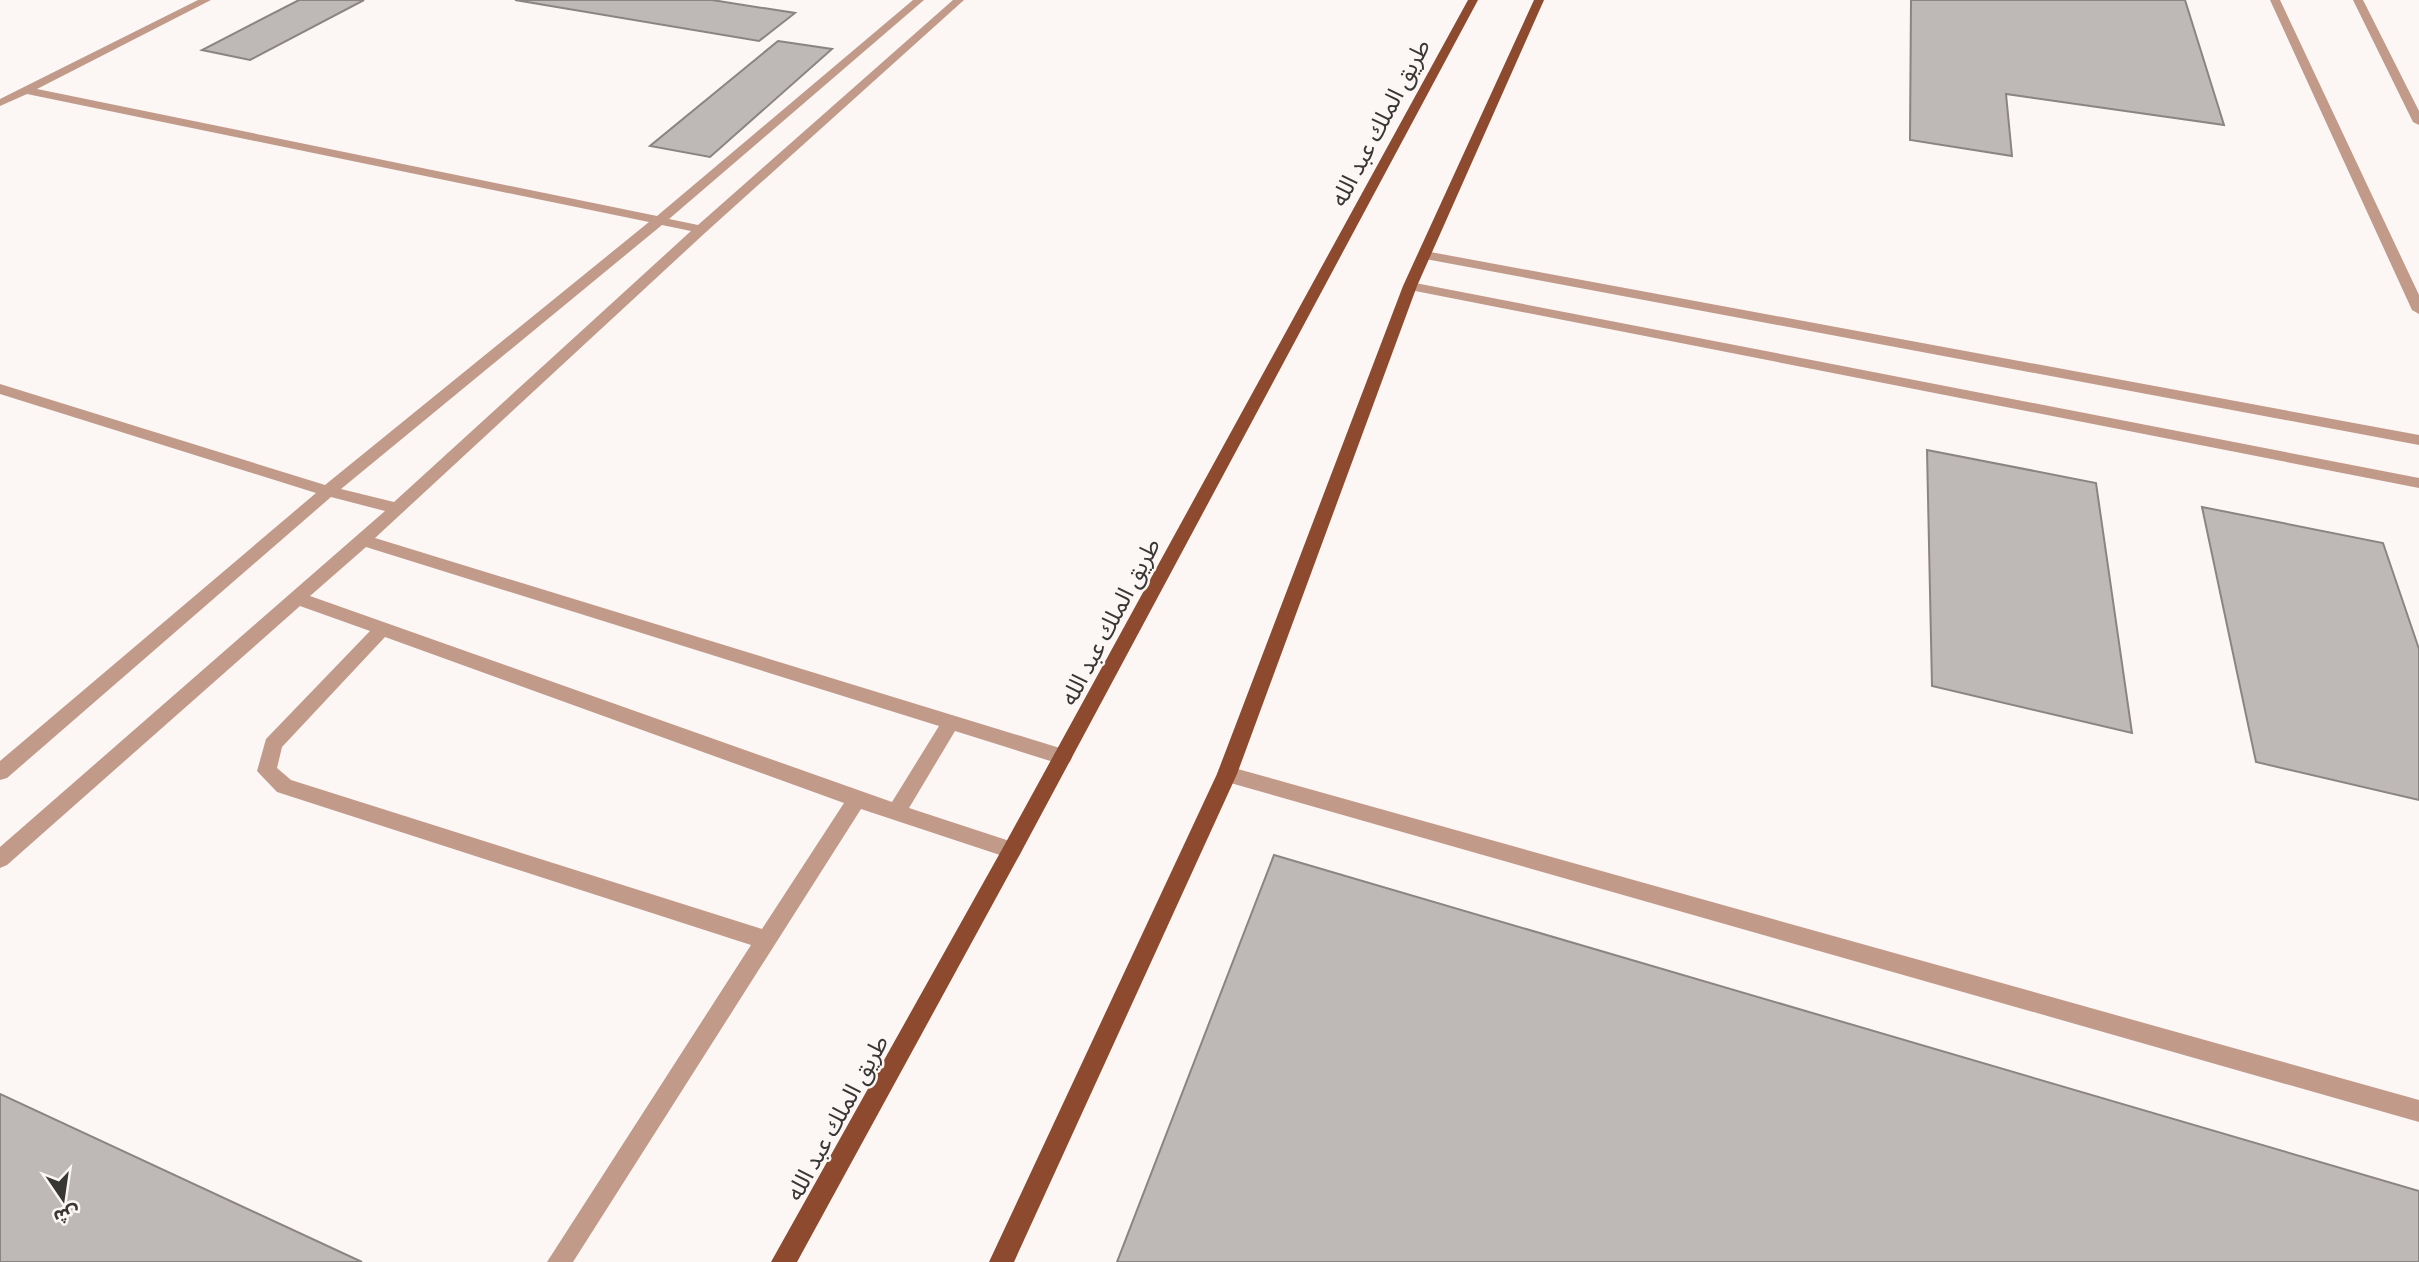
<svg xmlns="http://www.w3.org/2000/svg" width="2419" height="1262" viewBox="0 0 2419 1262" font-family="Barlow,'Noto Sans Arabic',sans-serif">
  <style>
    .building { fill: #beb8b6; stroke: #8a8482; stroke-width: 2 }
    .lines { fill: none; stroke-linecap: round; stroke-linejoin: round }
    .minor { fill: #c19a8a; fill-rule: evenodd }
    .major { fill: #8d4a2e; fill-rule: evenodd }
    .labels { text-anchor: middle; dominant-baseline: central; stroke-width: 5; stroke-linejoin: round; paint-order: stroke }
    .street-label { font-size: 24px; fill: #393736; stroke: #fcf6f4 }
  </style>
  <rect width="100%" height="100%" fill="#fcf6f4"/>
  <path class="building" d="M299 0H364L250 60 202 50Z
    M515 0H712L795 13 759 41Z
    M1911 0H2185L2224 125 2006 94 2012 156 1910 140Z
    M778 41 832 49 710 157 650 146Z
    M1927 450 2096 483 2132 733 1932 686Z
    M2202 507 2383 543 2419 649V800L2256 762Z
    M1274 855 2419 1191V1262H1117Z
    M0 1094 362 1262H0Z"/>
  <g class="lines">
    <path class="minor" d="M198 0H211L37 89 657 216 913 0H924L669 219 698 225 953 0H964L706 232 375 538 1063 749 1070 752 1072 757 1070 762 1063 765 955 731 909 808 1019 844 1022 850 1019 856 1012 859 861 809 573 1262H547L751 945 277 792 257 771 266 739 370 631 300 606 7 865 0 868V847L385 511 331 497 7 778 0 780V761L316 493 0 394V384L325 485 649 222 27 94 0 106V99ZM662 225 691 231 394 502 341 489ZM366 547 939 726 892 802 310 596ZM385 637 844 803 762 929 291 780 277 768 282 747Z
      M2270 0H2280L2419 295V314L2412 310Z
      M2353 0H2363L2419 111V125L2413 122Z
      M1425 251 2419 435V445L1420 258V252Z
      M1410 282 2419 478V488L1405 289V283Z
      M1227 766 2419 1100V1122L1227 782 1220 780 1217 774 1220 768Z"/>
    <path class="major" d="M1468 0H1478L1019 856 797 1262H771L1005 844Z
      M1534 0H1544L1417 286 1237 774 1014 1262H989L1217 774 1403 286Z"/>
  </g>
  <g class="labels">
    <g class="street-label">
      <text transform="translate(1379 122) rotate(-62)">طريق الملك عبد الله</text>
      <text transform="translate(1109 621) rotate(-62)">طريق الملك عبد الله</text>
      <text transform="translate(836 1117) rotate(-61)">طريق الملك عبد الله</text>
    </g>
  </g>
  <g transform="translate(63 1199) rotate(167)" stroke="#fcf6f4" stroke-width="5" paint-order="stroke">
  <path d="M0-5L12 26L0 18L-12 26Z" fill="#393736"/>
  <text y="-10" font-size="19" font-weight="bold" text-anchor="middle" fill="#393736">ش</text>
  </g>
</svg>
